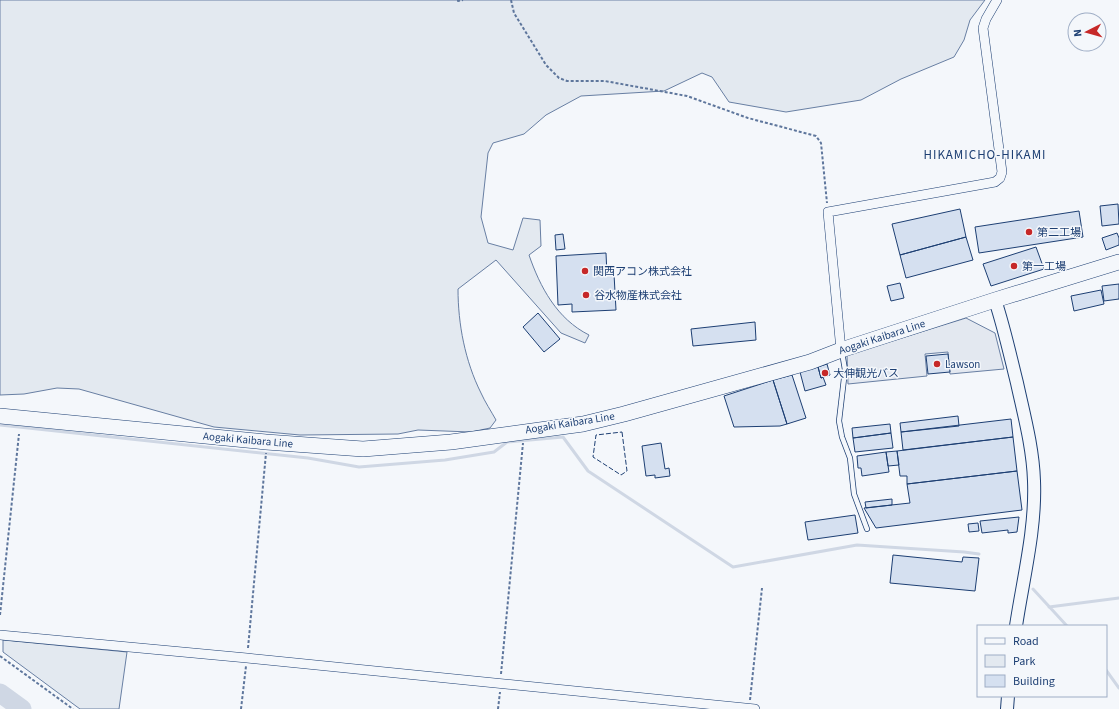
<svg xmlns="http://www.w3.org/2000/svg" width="1119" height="709" viewBox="0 0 1119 709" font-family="'Source Sans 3','Noto Sans JP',sans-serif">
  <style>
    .green { fill: #e3e9f0; stroke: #687fa3 }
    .parking { fill: #e3e8f0; stroke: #687fa3 }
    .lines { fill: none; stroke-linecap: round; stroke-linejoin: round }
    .stream { stroke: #cfd7e4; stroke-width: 3 }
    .river { stroke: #cfd7e4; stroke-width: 19 }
    .building { fill: #d5e0f0; stroke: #1d3f73 }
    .service-casing { stroke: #1d3f73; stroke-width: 6 }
    .minor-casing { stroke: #1d3f73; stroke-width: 10 }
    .tertiary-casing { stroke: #1d3f73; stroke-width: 14 }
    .primary-casing { stroke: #1d3f73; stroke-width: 16 }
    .path { stroke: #5e769c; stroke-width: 2; stroke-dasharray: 3 2; stroke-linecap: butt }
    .service { stroke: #f4f7fb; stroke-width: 4.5 }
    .minor { stroke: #f4f7fb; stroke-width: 9 }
    .tertiary { stroke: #f4f7fb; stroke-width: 12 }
    .primary { stroke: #f4f7fb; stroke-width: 15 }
    .fence { stroke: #1d3f73; stroke-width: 1; stroke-dasharray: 5 2; stroke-linecap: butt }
    .poi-dot { fill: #c62828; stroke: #f4f7fb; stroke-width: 1.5 }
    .labels { text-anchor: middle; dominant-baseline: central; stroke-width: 3; stroke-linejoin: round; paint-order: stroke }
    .poi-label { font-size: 11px; fill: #1d3f73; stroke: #f4f7fb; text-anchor: start }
    .street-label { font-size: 11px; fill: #1d3f73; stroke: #f4f7fb }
    .quarter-label { font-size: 13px; letter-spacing: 1px; fill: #1d3f73; stroke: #f4f7fb }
  </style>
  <rect width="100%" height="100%" fill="#f4f7fb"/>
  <path class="green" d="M0 0H985L970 20 964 40 954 57 901 79 861 100 786 112 729 102 712 77 702 73 664 91 581 96 546 115 524 134 493 143 488 153 481 217 488 243 513 250 523 218 540 220 541 246 529 255C540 287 557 319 589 335L585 343 561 333 496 260 458 289C458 324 465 361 481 393 485 402 491 411 496 420L490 428 471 432 418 430 398 434 300 435 214 427 79 389 57 388 24 394 0 395Z
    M3 640 127 652 119 709H80L3 652Z"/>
  <path class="parking" d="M966 318 995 333 1004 369 950 374 948 352 925 354 927 376 848 384 847 355Z"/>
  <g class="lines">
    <path class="stream" d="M0 425 308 458 359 467 445 460 494 452 507 442 563 437 588 471 733 567 857 545 964 552 979 554
      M1033 589 1067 626
      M1049 607 1119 598
      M1106 670 1119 688"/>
    <path class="river" d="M0 693 22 709"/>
  </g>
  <path class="building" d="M1118 204 1119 224 1102 226 1100 206Z
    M960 209 966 237 900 255 892 224Z
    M1079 211 1083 237 979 253 975 227Z
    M1117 233 1119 238V245L1106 250 1102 238Z
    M563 234 565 249 556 250 555 235Z
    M966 237 973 260 906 278 900 255Z
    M1036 247 1044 269 991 286 983 264Z
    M606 253 607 275 614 274 616 310 572 312V304L558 305 556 256Z
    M900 283 904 298 891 301 887 286Z
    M1119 284V299L1104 301 1102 286Z
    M1101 290 1104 304 1074 311 1071 296Z
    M538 313 560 339 544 352 523 327Z
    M755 322 756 340 693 346 691 329Z
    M948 354 950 372 928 374 926 356Z
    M827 364 830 375 821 378 818 367Z
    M818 367 821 378 823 377 826 385 805 391 800 372Z
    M792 375 806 418 787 424 773 380Z
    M773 380 787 424 780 426 734 427 724 396Z
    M958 416 959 426 901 432 900 423Z
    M1011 419 1013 437 903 450 901 432Z
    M890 424 891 433 853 438 852 428Z
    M891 433 893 448 855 452 853 438Z
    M1013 437 1017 471 907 484V476H900L897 451Z
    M661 443 665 469 669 468 670 476 655 478V475L646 476 642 446Z
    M897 451 899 465 888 466 886 452Z
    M886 452 889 472 862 476 861 468H858L857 456Z
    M1017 471 1022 510 876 528 864 508 910 503 907 484Z
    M892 499V505L866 508 865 502Z
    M855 515 858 533 808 540 805 522Z
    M1019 517 1017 532 1008 533V530L982 533 980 521Z
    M978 523 979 531 969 532 968 524Z
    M893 555 962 562 963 557 979 558 975 591 890 583Z"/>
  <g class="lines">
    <g class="service-casing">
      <path id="service" d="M842 352 845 370 839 421 842 437 850 458 854 494 867 529"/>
    </g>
    <g class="minor-casing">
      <path id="minor" d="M841 350 828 212 995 182 1000 178 1002 172 983 28 986 19 997 0
        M0 635 247 658 755 709"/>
    </g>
    <g class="tertiary-casing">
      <path id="tertiary" d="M995 300C1004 327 1010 355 1017 383 1024 415 1033 448 1034 481 1036 529 1023 579 1016 626
        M1007 709 1008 696"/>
    </g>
    <g class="primary-casing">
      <path id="primary" d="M0 416 266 442 363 449 451 442 583 424 624 414 810 362 841 350 995 300 1119 262"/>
    </g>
    <path class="path" d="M458 0V1L463 0
      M511 0 514 13 546 65 559 78 567 81H605L687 96 748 118 816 136 821 143 827 203
      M0 615 19 434
      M248 648 266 453
      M0 656 73 709
      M501 674 523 443
      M750 700 762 588
      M241 709 246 666
      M498 709 500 692"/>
    <use href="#service" class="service"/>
    <use href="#minor" class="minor"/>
    <use href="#tertiary" class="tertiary"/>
    <use href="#primary" class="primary"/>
    <path class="fence" d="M622 432 627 471 621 475 593 457 596 435Z"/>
  </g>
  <g class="poi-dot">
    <circle cx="1029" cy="232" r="4"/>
    <circle cx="1014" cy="266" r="4"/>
    <circle cx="585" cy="271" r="4"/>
    <circle cx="586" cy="295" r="4"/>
    <circle cx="937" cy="364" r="4"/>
    <circle cx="825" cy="373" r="4"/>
  </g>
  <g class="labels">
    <g class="poi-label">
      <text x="1037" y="232">第二工場</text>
      <text x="1022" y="266">第一工場</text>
      <text x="593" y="271">関西アコン株式会社</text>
      <text x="594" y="295">谷水物産株式会社</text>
      <text x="945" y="364">Lawson</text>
      <text x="833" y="373">大伸観光バス</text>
    </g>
    <g class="street-label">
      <text transform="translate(882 337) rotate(-18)">Aogaki Kaibara Line</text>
      <text transform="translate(570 423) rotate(-9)">Aogaki Kaibara Line</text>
      <text transform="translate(248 440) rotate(5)">Aogaki Kaibara Line</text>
    </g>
    <g class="quarter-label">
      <text x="985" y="155">HIKAMICHO-HIKAMI</text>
    </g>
  </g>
  <rect x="977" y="625" width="130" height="72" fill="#f4f7fb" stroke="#9eadc5"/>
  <rect x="985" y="638" width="20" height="6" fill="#f4f7fb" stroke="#9eadc5"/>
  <text x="1013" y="645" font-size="12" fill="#1d3f73">Road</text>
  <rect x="985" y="655" width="20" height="12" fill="#e3e9f0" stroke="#9eadc5"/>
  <text x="1013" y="665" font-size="12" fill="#1d3f73">Park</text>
  <rect x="985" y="675" width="20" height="12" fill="#d5e0f0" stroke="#9eadc5"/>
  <text x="1013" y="685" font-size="12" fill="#1d3f73">Building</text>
  <g transform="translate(1087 32) rotate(264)"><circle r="19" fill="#f4f7fb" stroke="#9eadc5"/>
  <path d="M0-3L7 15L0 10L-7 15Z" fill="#c62828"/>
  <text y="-6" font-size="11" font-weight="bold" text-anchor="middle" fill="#1d3f73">N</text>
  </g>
</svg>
